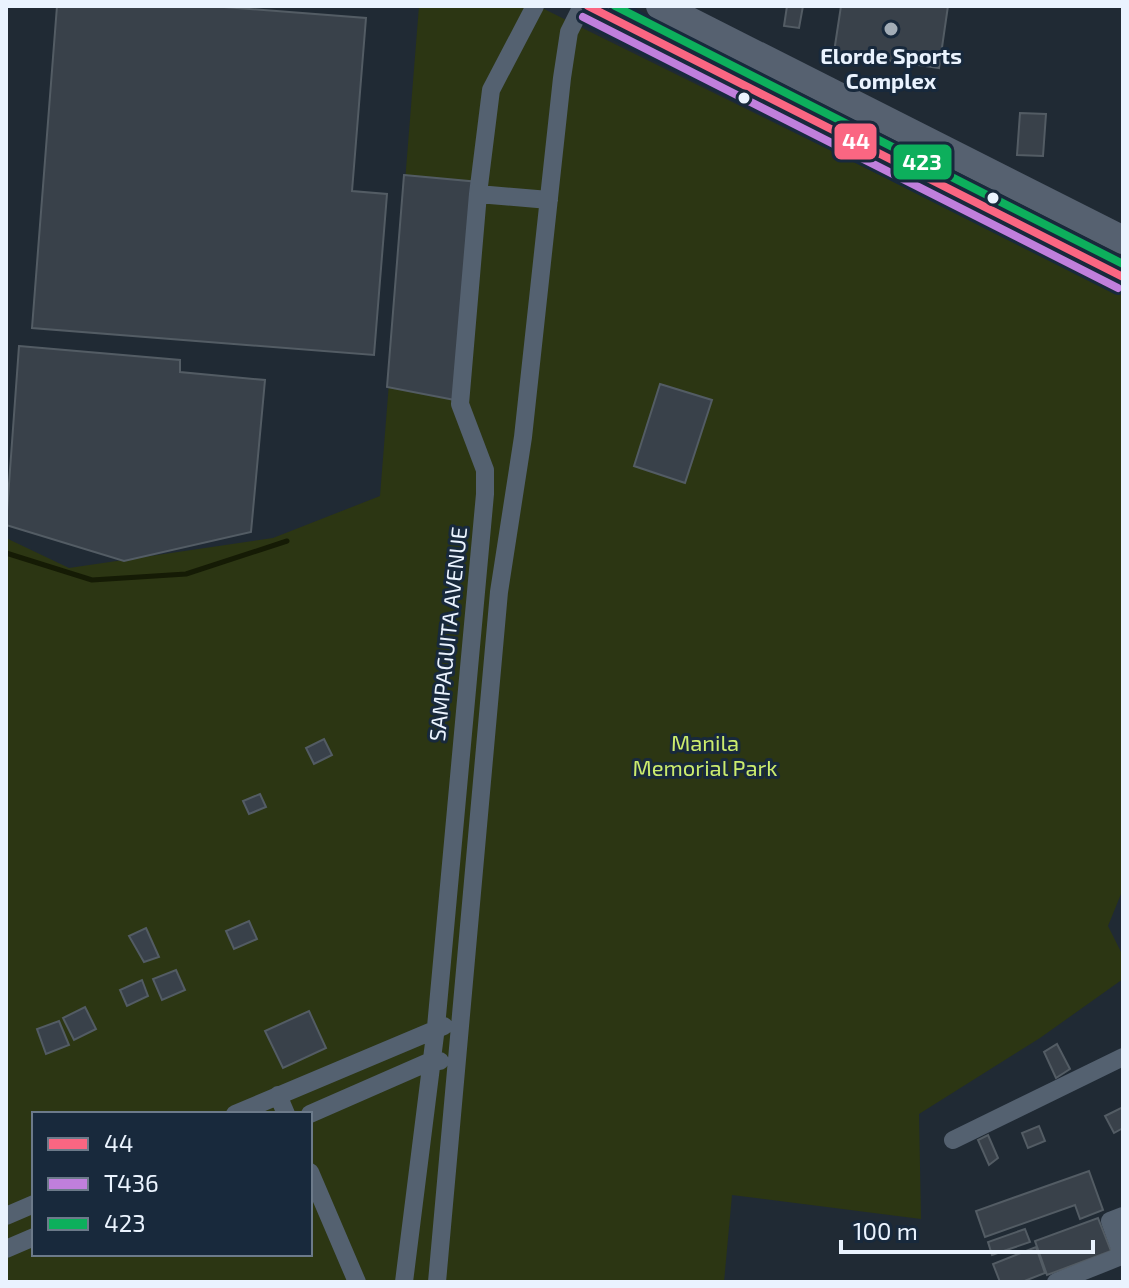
<svg xmlns="http://www.w3.org/2000/svg" width="1129" height="1288" viewBox="0 0 1129 1288" font-family="'Exo 2',sans-serif">
  <style>
    .green { fill: #2c3613; fill-rule: evenodd }
    .lines { fill: none; stroke-linecap: round; stroke-linejoin: round }
    .stream { stroke: #151b05; stroke-width: 5 }
    .building { fill: #39414a; stroke: #535c64; stroke-width: 2 }
    .street { stroke: #546170; stroke-width: 18 }
    .primary { stroke: #566170; stroke-width: 28 }
    .bus-1-casing { stroke: #18293c; stroke-width: 14 }
    .bus-2-casing { stroke: #18293c; stroke-width: 14 }
    .bus-3-casing { stroke: #18293c; stroke-width: 14 }
    .bus-1 { stroke: #fa6682; stroke-width: 8 }
    .bus-2 { stroke: #c07fdc; stroke-width: 8 }
    .bus-3 { stroke: #0daf5c; stroke-width: 8 }
    .poi-dot { fill: #a3adb7; stroke: #18293c; stroke-width: 3 }
    .bus-dot { fill: #eaf3fe; stroke: #18293c; stroke-width: 3 }
    .labels { text-anchor: middle; dominant-baseline: central; stroke-width: 6; stroke-linejoin: round; paint-order: stroke }
    .poi-label { font-size: 22px; font-weight: bold; fill: #eaf3fe; stroke: #18293c }
    .street-label { font-size: 22px; fill: #eaf3fe; stroke: #18293c }
    .park-label { font-size: 22px; fill: #ccec6d; stroke: #18293c }
    .line-badge { stroke: #18293c; stroke-width: 3 }
    .badge-label { font-size: 22px; text-anchor: middle; font-weight: bold; fill: #fff }
  </style>
  <rect width="100%" height="100%" fill="#202a34"/>
  <path class="green" d="M419 6H538L1123 295V889L1108 926 1123 956V979L1040 1038 919 1114 921 1219 732 1195 724 1282H6V538L69 568 273 538 380 496ZM34 1114H310V1254H34Z"/>
  <g class="lines">
    <path class="stream" d="M6 553 92 580 186 574 287 541"/>
  </g>
  <path class="building" d="M57 6H211L366 18 352 191 387 194 374 355 32 328Z
    M787 6H803L799 28 784 26Z
    M841 6H948L939 68 834 52Z
    M1020 113 1046 114 1043 156 1017 155Z
    M404 175 479 182 460 401 387 387Z
    M19 346 180 360V372L265 380 251 532 124 561 6 525Z
    M660 384 712 400 685 483 634 466Z
    M324 739 332 755 314 764 306 748Z
    M260 794 266 807 249 814 243 801Z
    M249 921 257 939 234 949 226 931Z
    M146 928 159 957 144 962 129 936Z
    M176 970 185 990 162 1000 153 979Z
    M142 980 148 996 127 1006 120 990Z
    M85 1007 96 1029 74 1040 63 1018Z
    M309 1011 326 1048 283 1068 265 1031Z
    M59 1021 69 1045 46 1054 37 1029Z
    M1057 1044 1070 1069 1056 1078 1044 1052Z
    M1123 1107V1128L1114 1133 1105 1116Z
    M1039 1126 1045 1141 1028 1148 1022 1133Z
    M988 1135 998 1158 989 1165 978 1140Z
    M1089 1171 1103 1210 1080 1219 1075 1205 985 1237 976 1211Z
    M1098 1218 1111 1251 1047 1275 1035 1241Z
    M1025 1229 1030 1242 992 1255 988 1242Z
    M1036 1247 1045 1273 1022 1282H1000L993 1264Z"/>
  <g class="lines">
    <path class="street" d="M478 194 549 200
      M278 1095 286 1114
      M235 1114 444 1026
      M310 1114 431 1061H440
      M953 1140 1123 1057
      M310 1172 357 1282
      M6 1216 34 1204
      M6 1249 34 1237
      M404 1282 436 1027 485 494V470L460 404 478 194 491 90 535 6
      M437 1282 499 592 523 437 562 78 569 32 582 6
      M1056 1282 1119 1257 1120 1248 1110 1221 1123 1216"/>
    <path class="primary" d="M588 6 1123 277
      M660 6 1123 240"/>
    <g class="bus-1-casing">
      <path id="bus-1" d="M588 6 1123 277"/>
    </g>
    <g class="bus-2-casing">
      <path id="bus-2" d="M583 17 1118 288"/>
    </g>
    <g class="bus-3-casing">
      <path id="bus-3" d="M615 6 1123 264"/>
    </g>
    <use href="#bus-1" class="bus-1"/>
    <use href="#bus-2" class="bus-2"/>
    <use href="#bus-3" class="bus-3"/>
  </g>
  <circle class="poi-dot" cx="891" cy="29" r="8"/>
  <g class="bus-dot">
    <circle cx="744" cy="98" r="7"/>
    <circle cx="993" cy="198" r="7"/>
  </g>
  <g class="labels">
    <g class="poi-label">
      <text x="891" y="55">Elorde Sports<tspan x="891" dy="25">Complex</tspan></text>
    </g>
    <g class="street-label">
      <text transform="translate(447 634) rotate(-84)">SAMPAGUITA AVENUE</text>
    </g>
    <g class="park-label">
      <text x="705" y="742">Manila<tspan x="705" dy="25">Memorial Park</tspan></text>
    </g>
  </g>
  <g class="line-badge">
    <rect x="833" y="122" width="45" height="39" rx="8" fill="#fa6682"/>
    <rect x="892" y="143" width="61" height="38" rx="8" fill="#0daf5c"/>
  </g>
  <g class="badge-label">
    <text x="856" y="149">44</text>
    <text x="922" y="170">423</text>
  </g>
  <rect width="1129" height="1288" fill="none" stroke="#eaf3fe" stroke-width="16"/>
  <rect x="32" y="1112" width="280" height="144" fill="#18293c" stroke="#6c7a8a" stroke-width="2"/>
  <rect x="48" y="1138" width="40" height="12" fill="#fa6682" stroke="#6c7a8a" stroke-width="2"/>
  <text x="104" y="1152" font-size="24" fill="#eaf3fe">44</text>
  <rect x="48" y="1178" width="40" height="12" fill="#c07fdc" stroke="#6c7a8a" stroke-width="2"/>
  <text x="104" y="1192" font-size="24" fill="#eaf3fe">T436</text>
  <rect x="48" y="1218" width="40" height="12" fill="#0daf5c" stroke="#6c7a8a" stroke-width="2"/>
  <text x="104" y="1232" font-size="24" fill="#eaf3fe">423</text>
  <path d="M841 1240v12h252v-12" fill="none" stroke="#eaf3fe" stroke-width="4"/>
  <text x="853" y="1240" font-size="24" fill="#eaf3fe" stroke="#18293c" stroke-width="6" paint-order="stroke">100 m</text>
</svg>
